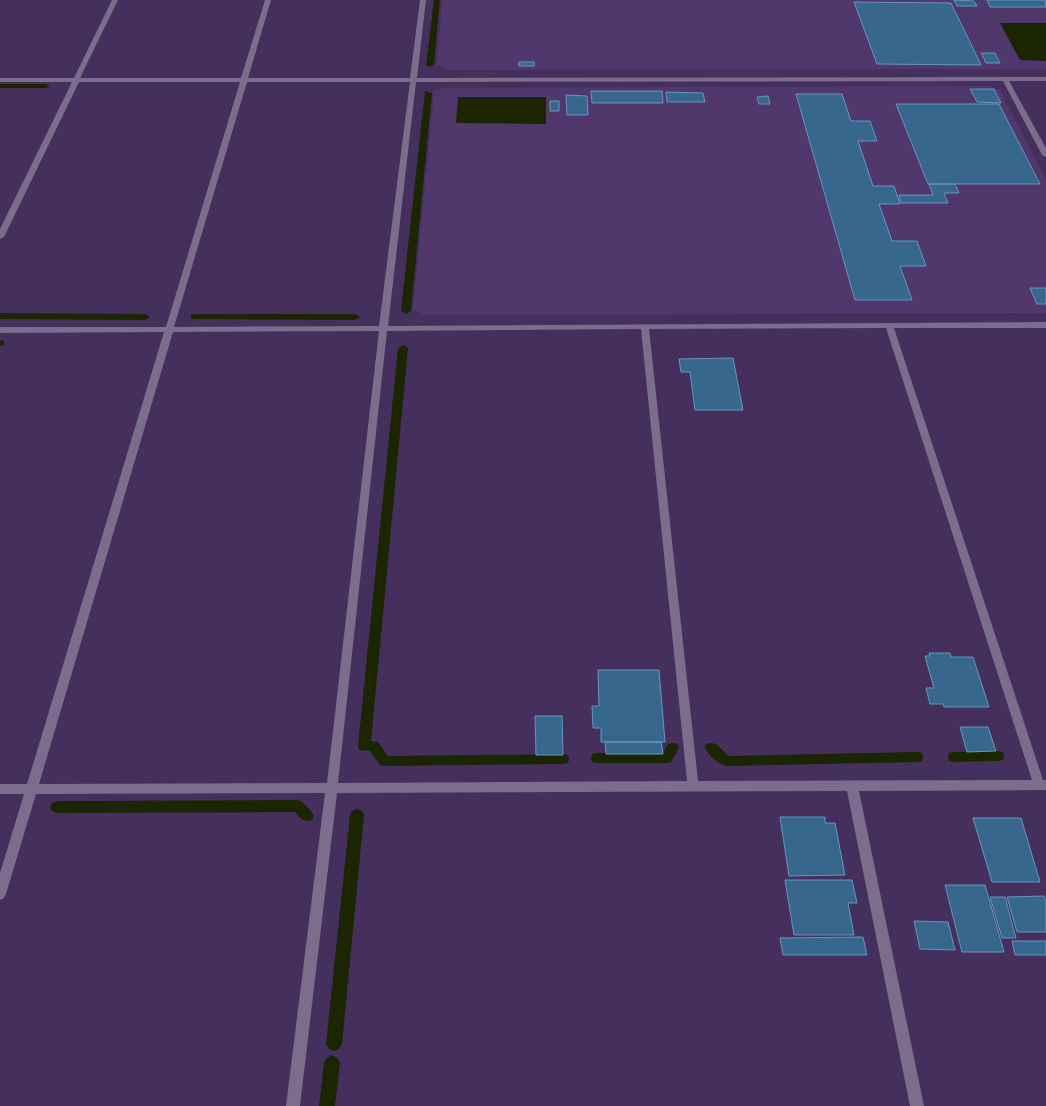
<svg xmlns="http://www.w3.org/2000/svg" width="1046" height="1106" viewBox="0 0 1046 1106" font-family="Montserrat,sans-serif">
  <style>
    .built { fill: #50376c }
    .water { fill: #1b2600 }
    .lines { fill: none; stroke-linecap: round; stroke-linejoin: round }
    .stream { fill: #1b2600; fill-rule: evenodd }
    .building { fill: #37678d; stroke: #6697bf }
    .street { fill: #7b6e8c; fill-rule: evenodd }
  </style>
  <rect width="100%" height="100%" fill="#452f5d"/>
  <path class="built" d="M442 0H1046V69L448 70 437 65Z
    M991 86 1000 90 1046 180V313L424 315 413 309 434 91 443 88Z"/>
  <path class="water" d="M1000 23H1046V61L1020 60Z
    M458 97H546V124L456 123Z"/>
  <g class="lines">
    <path class="stream" d="M434 0H440L434 65 430 67 426 65Z
      M0 84H46L50 86 46 88H0Z
      M425 91 432 93 411 311 406 314 401 311Z
      M0 313 145 314 150 317 145 320 0 319Z
      M194 314H355L360 317 355 320 191 319V315Z
      M0 340 4 341V345L0 346Z
      M403 345 408 348 371 741 378 742 388 756 563 754 568 755 569 759 568 763 563 764 385 766 380 765 370 751 359 750 358 746 398 348Z
      M673 743 678 744 679 748 671 762 666 763H597L592 762 591 758 592 754 597 753H663L668 744Z
      M711 743 716 744 729 756 917 752 922 753 923 757 922 761 917 762 726 766C718 764 708 755 705 748L706 744Z
      M998 751 1003 752 1004 756 1003 760 998 761 954 762 949 761 948 757 949 753 954 752Z
      M298 800C305 803 310 809 314 816L312 820C303 823 300 818 295 812L57 813 52 811 50 807 52 803 57 801Z
      M357 809 362 811 364 815 342 1044 339 1049 334 1051 329 1049 326 1044 350 815 352 811Z
      M332 1055 337 1058 340 1063 335 1106H319L324 1063 327 1058Z"/>
  </g>
  <path class="building" d="M954 0 974 1 977 6H957Z
    M987 0H1045L1046 7H990Z
    M854 2 951 3 981 65 877 64Z
    M981 53H995L1000 63H986Z
    M519 62H534V66H519Z
    M970 89H994L1001 103 977 102Z
    M591 91H662L663 103H592Z
    M666 92 703 93 705 102H667Z
    M796 94H842L851 121H870L877 141H858L873 186H894L900 204H879L892 241H917L926 266H900L912 300H855Z
    M566 95 587 96 588 115H567Z
    M768 96 770 104H759L757 97Z
    M550 101H559V111H550Z
    M896 104H999L1040 184H928Z
    M929 184H955L959 193H944L948 203H901L899 195H933Z
    M1030 288H1046V304H1037Z
    M733 358 743 410H695L690 372H681L679 359Z
    M929 653H950L951 657H973L989 707H944L943 704H930L926 688H934L925 656H930Z
    M598 670H659L665 742H601V728H593L592 706H599Z
    M535 716H562L563 755H536Z
    M960 727H988L996 751 967 752Z
    M605 742H661L663 754H606Z
    M780 817H825V823H835L845 875 789 876Z
    M973 818H1021L1040 882H992Z
    M785 880H852L857 903H848L854 935H794Z
    M945 885H985L1004 952H962Z
    M1044 896 1046 903V932H1017L1007 897Z
    M990 897H1005L1016 938H1002Z
    M914 921 948 922 955 950 920 949Z
    M863 937 867 955H783L780 938Z
    M1012 941H1046V955H1015Z"/>
  <g class="lines">
    <path class="street" d="M112 0H118L80 78H241L265 0H271L248 78H410L420 0H426L417 78 1046 77V81H1009L1046 148V157L1042 155 1003 81 416 82 388 326 1046 322V328H894L1043 780H1046V790L859 791 924 1106H910L847 791 337 793 300 1106H286L325 793 36 794 6 894 4 898 0 900V873L24 794H0V784H27L164 332 0 333V327H166L240 82H79L4 237 0 239V229L72 82H0V78H74ZM247 82H410L379 326 174 327ZM886 328 1032 780 698 781 649 329ZM641 329 687 781 338 783 387 331ZM379 331 327 783 39 784 173 332Z"/>
  </g>
</svg>
